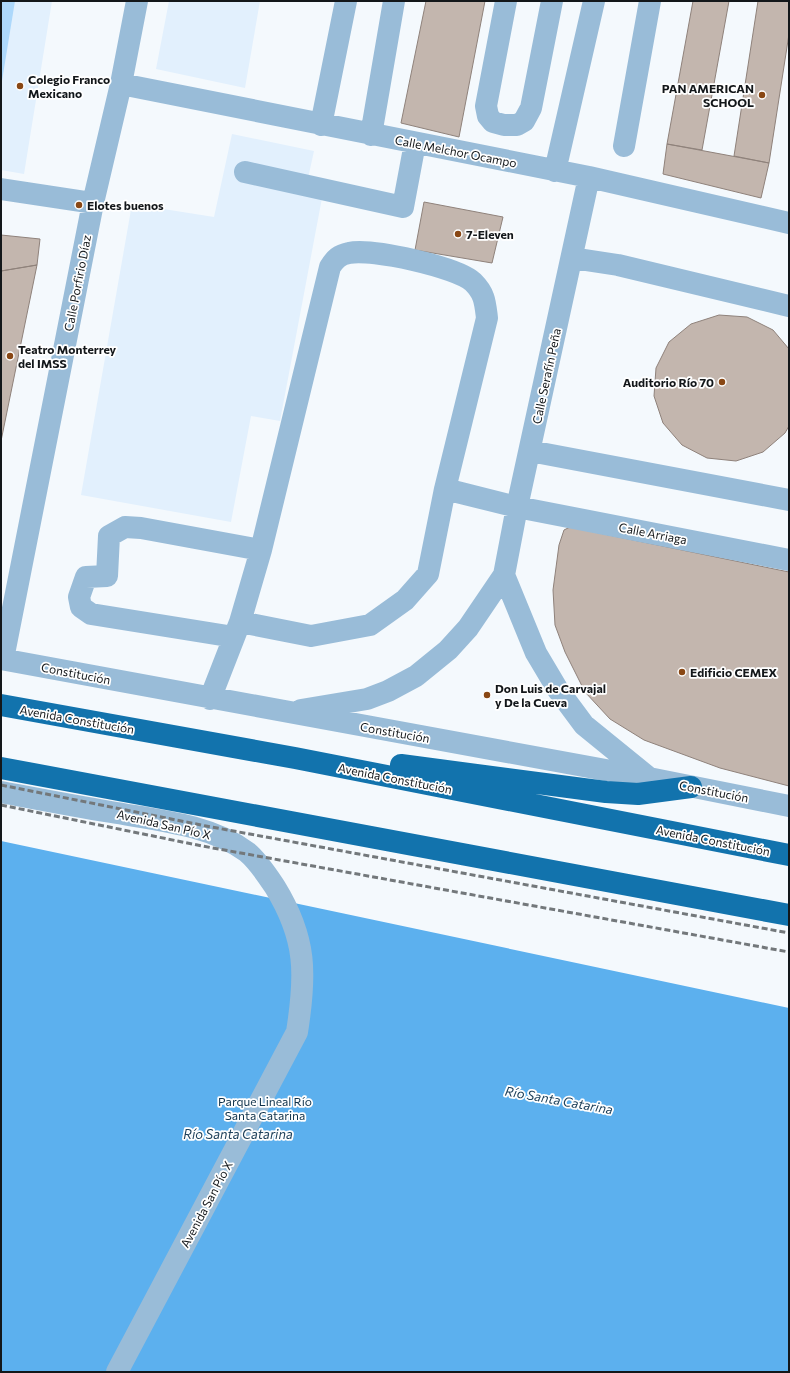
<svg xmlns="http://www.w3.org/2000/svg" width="790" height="1373" viewBox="0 0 790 1373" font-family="Commissioner,sans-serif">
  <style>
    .built { fill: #e2f0fd }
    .green { fill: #add8fb }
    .water { fill: #5cb0ee }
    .building { fill: #c3b6ae; stroke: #8f827b }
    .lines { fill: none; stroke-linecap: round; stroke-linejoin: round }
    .minor { stroke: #99bcd8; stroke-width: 22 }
    .highway { stroke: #1273ad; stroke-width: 22 }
    .rail { stroke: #73787b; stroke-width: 3; stroke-dasharray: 6 3; stroke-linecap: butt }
    .poi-dot { fill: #894714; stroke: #fff; stroke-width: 1.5 }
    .labels { text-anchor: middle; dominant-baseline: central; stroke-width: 3.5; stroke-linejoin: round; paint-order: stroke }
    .poi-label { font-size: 12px; font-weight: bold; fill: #13171a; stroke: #fff; text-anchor: start }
    .street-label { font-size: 12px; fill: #13171a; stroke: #fff }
    .park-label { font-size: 12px; fill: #0d314a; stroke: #fff }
    .water-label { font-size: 13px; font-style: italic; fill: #1e415b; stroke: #fff }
  </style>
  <rect width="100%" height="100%" fill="#f4f9fd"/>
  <path class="built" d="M1 1H52L24 174 1 170Z
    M169 1H260L245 88 156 69Z
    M232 134 314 151 305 192 322 198 280 421 251 416 231 522 81 495 132 204 214 217Z"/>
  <path class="green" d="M1 1H15L1 87Z"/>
  <path class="water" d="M1 841 789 1008V1372H1Z"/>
  <path class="building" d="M426 1H485L459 137 401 123Z
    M693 1H729L702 150 667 144Z
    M758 1H789V34L769 163 734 156Z
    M667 144 769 163 761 198 663 174Z
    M424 202 503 217 492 263 415 250Z
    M1 235 40 239 37 265 1 271Z
    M37 265 1 441V271Z
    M719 315 747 317 773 330 789 349V426L785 433 763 452 736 461 707 458 682 445 663 423 654 396 656 368 669 342 691 324Z
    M570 527 789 572V786L720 768 644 740 610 719 585 692 565 652 555 625 553 590 559 545 564 530Z"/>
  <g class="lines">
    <path class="minor" d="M506 1 486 106 488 116 493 122 504 125H517L524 121 531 108 552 1
      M121 84 589 177 789 223
      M321 125 346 1
      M371 135 394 1
      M624 146 650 1
      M555 171 594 1
      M245 172 403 207 415 143
      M1 189 93 203
      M572 258 618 265 789 306
      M530 451 789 500
      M445 489 517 507 789 560
      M504 575 536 653 558 690 584 725 648 777
      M234 637 91 614 81 607 79 597 86 577 107 576 109 536 125 527 141 528 261 550
      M1 659 649 778 789 806
      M3 659 93 203 121 84 137 1
      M210 699 240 622 261 550 330 267C335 259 339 255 349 253 371 248 457 267 473 282 485 294 485 302 487 318L445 489 428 574 405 600 370 625 311 636 240 622
      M301 710 367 699 388 691 416 676 448 650 468 628 504 575 517 507 589 177
      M1 792C38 799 74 806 111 812 156 820 209 824 247 852 258 861 267 875 275 887 307 939 306 975 297 1032L117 1372"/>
    <path class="highway" d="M1 705 295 758 789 855
      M401 765 606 792 638 794 691 787
      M1 768 789 915"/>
    <path class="rail" d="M1 785 206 826 789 933
      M1 805 202 846 789 952"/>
  </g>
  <g class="poi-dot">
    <circle cx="20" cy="86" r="4"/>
    <circle cx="762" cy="95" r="4"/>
    <circle cx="79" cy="205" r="4"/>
    <circle cx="458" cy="234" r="4"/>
    <circle cx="10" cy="356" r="4"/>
    <circle cx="722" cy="382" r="4"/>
    <circle cx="682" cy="672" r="4"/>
    <circle cx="487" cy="695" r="4"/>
  </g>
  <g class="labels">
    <g class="poi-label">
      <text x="28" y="79">Colegio Franco<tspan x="28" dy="14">Mexicano</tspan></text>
      <text x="754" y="88" text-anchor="end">PAN AMERICAN<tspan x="754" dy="14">SCHOOL</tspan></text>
      <text x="87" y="205">Elotes buenos</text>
      <text x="466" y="234">7-Eleven</text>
      <text x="18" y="349">Teatro Monterrey<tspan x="18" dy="14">del IMSS</tspan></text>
      <text x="714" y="382" text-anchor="end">Auditorio Río 70</text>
      <text x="690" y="672">Edificio CEMEX</text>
      <text x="495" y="688">Don Luis de Carvajal<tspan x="495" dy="14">y De la Cueva</tspan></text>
    </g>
    <g class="street-label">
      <text transform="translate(456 151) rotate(11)">Calle Melchor Ocampo</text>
      <text transform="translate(77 283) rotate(-79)">Calle Porfirio Díaz</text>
      <text transform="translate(546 376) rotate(-78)">Calle Serafín Peña</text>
      <text transform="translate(653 533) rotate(11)">Calle Arriaga</text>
      <text transform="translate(76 673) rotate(11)">Constitución</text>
      <text transform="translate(77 719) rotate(10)">Avenida Constitución</text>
      <text transform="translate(395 732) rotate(10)">Constitución</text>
      <text transform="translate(395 778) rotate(11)">Avenida Constitución</text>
      <text transform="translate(714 791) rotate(11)">Constitución</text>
      <text transform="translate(164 824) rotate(13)">Avenida San Pío X</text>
      <text transform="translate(713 840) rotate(11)">Avenida Constitución</text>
      <text transform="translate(206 1204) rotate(-62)">Avenida San Pío X</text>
    </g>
    <g class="park-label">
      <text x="265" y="1101">Parque Lineal Río<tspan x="265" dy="14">Santa Catarina</tspan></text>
    </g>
    <g class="water-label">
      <text transform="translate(559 1100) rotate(10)">Río Santa Catarina</text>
      <text x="238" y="1134">Río Santa Catarina</text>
    </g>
  </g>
  <rect width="790" height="1373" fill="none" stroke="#13171a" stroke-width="4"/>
</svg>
